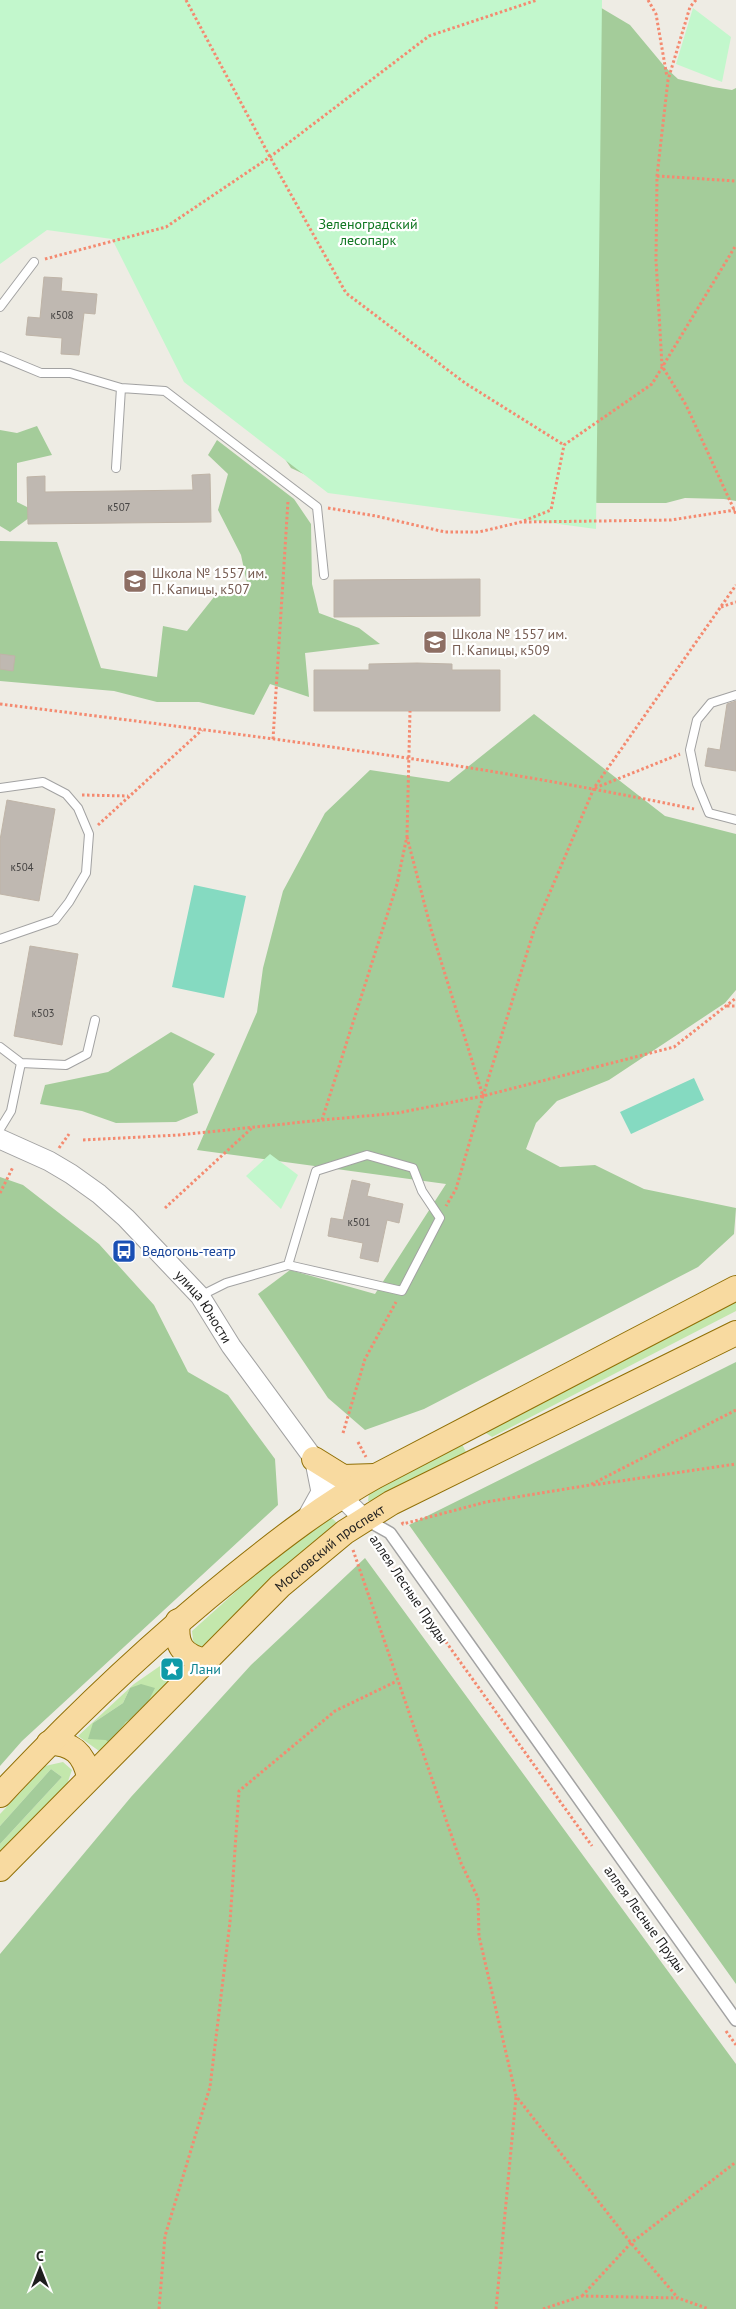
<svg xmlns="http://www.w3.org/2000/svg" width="736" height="2309" viewBox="0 0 736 2309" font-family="'PT Sans',sans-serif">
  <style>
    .grass { fill: #c3e7ac; fill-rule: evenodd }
    .forest { fill: #a4cc9a }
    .park { fill: #c2f7cc }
    .pitch { fill: #85dac1 }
    .building { fill: #bfb8b1; stroke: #bfb4a7 }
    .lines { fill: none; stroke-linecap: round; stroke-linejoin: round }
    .service-casing { stroke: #a2a2a2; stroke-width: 10 }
    .pedestrian-casing { stroke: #a2a2a2; stroke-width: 14 }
    .tertiary-casing { stroke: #a2a2a2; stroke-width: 21 }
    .primary-casing { stroke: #917006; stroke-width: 26 }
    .path { stroke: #f48a70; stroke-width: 3; stroke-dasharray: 2.5 2.5; stroke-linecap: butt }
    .service { stroke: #fff; stroke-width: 8 }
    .pedestrian { stroke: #fff; stroke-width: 11 }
    .tertiary { stroke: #fff; stroke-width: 19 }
    .primary { stroke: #f8daa0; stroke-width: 24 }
    .labels { text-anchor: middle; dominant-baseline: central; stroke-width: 4.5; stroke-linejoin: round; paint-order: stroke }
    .number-label { font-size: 11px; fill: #464443 }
    .park-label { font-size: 14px; fill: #107722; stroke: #fff }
    .education-label { font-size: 14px; fill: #785e54; stroke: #fff; text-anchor: start }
    .transit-label { font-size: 14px; fill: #164399; stroke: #fff; text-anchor: start }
    .street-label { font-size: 14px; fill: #1e1e1e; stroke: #fff }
    .culture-label { font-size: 14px; fill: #0d838f; stroke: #fff; text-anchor: start }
  </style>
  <rect width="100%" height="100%" fill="#eeece4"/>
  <path class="grass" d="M736 1299V1311L492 1437 486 1433 488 1429Z
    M461 1442 466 1452 377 1502 368 1501 369 1493Z
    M326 1519H333L337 1523 207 1646 197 1647 193 1640 192 1631 260 1570Z
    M173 1657 185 1670 102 1753 78 1736 134 1684ZM130 1688 143 1712 126 1722 109 1742 93 1723 123 1703Z
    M63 1762 72 1770 67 1784 0 1852V1844L62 1777 51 1769 0 1826V1814L45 1766Z"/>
  <path class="forest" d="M0 0 598 6 630 25 665 67 678 79 713 87 732 90 736 88V501L724 499 685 498 666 503H598L308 476 291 468 270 437Z
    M37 426 52 455 17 463V502L37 512 10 532 0 526V430L17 433Z
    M217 440 294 499 311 524 312 584 319 613 359 628 380 644 305 653 309 697 270 684 254 715 199 702H157L114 691 0 681V541L57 542 101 668 157 677 163 626 187 631 214 597 248 588 241 555 218 510 228 474 208 455Z
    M534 714 665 816 736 834V990L725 1003 609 1080 557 1101 536 1123 526 1149 560 1167 595 1165 644 1189 736 1208 734 1234 698 1267 424 1409 365 1430 328 1398 258 1294 290 1270 375 1294 446 1184 197 1150 257 1012 263 968 283 891 325 813 370 770 449 782Z
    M171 1032 215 1054 193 1084 198 1113 176 1122 116 1123 82 1111 40 1104 45 1085 108 1072Z
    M0 1177 23 1185 99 1244 154 1305 188 1372 228 1395 275 1459 278 1505 22 1741 0 1766Z
    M736 1362V1984L409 1525Z
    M365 1558 736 2064V2309H0V1954L131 1797 251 1665Z
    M141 1684 155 1688 143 1712 126 1722 109 1743 106 1740 88 1739 93 1723 123 1703 130 1688Z
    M51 1769 62 1777 0 1844V1826Z"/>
  <path class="park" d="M0 0H602L596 529 328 493 184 382 112 239 47 230 0 264Z
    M693 8 731 37 722 82 676 64Z
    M270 1154 298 1175 281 1209 246 1176Z"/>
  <path class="pitch" d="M194 885 246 896 224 998 172 987Z
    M694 1078 704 1100 631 1134 620 1112Z"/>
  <path class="building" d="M44 277 62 278 61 291 97 294 95 314 84 313 79 355 61 354 62 338 26 335 28 317 40 318Z
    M210 474 211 522 28 524 27 477 45 476V492L193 490 192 475Z
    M480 579V616L334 617V580Z
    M0 654 15 656 13 671 0 669Z
    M417 663 452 664V670H500V711H314V670H369V664Z
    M736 701V771L705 766 708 748 720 750 727 704Z
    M7 800 55 809 39 901 0 894V840Z
    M30 946 78 954 62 1045 14 1036Z
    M352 1180 370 1184 367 1196 403 1204 399 1223 387 1220 378 1262 360 1258 363 1243 328 1236 331 1218 343 1220Z"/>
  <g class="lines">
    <g class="service-casing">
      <path id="service" d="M0 307 34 262
        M0 356 41 373H70L121 388 165 391 317 507 324 575
        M116 468 121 388
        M736 695 711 703 697 720 690 750 697 784 709 813 736 820
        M0 788 43 782 66 794 78 808 89 834 86 873 69 902 55 920 0 939
        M0 1047 21 1063 66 1065 87 1054 95 1020
        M0 1129 11 1111 21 1063
        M200 1296 226 1283 288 1265 316 1171 367 1155 413 1168 422 1191 440 1218 402 1291 288 1265"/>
    </g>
    <g class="pedestrian-casing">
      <path id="pedestrian" d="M365 1519 390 1533 736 2020"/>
    </g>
    <g class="tertiary-casing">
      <g id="tertiary">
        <path id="s1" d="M0 1139 49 1161 71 1174 99 1194 126 1218 200 1296 231 1346 314 1459 341 1496 364 1519"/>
        <path d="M306 1519 321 1492 316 1467"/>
      </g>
    </g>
    <g class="primary-casing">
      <g id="primary">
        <path d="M314 1459 343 1477 375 1476"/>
        <path d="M178 1621C175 1645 182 1655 205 1661"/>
        <path d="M49 1743C73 1743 84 1754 89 1777"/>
        <path d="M0 1795C73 1717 151 1643 234 1576 281 1538 324 1505 376 1476L736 1288"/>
        <path id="s2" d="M0 1869 280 1586 345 1532 391 1503 736 1333"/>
      </g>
    </g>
    <path class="path" d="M186 0 270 157 346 293 465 383 564 445
      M648 0 656 14 667 77
      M696 0 690 7 668 80 657 176 656 260 662 366 686 405 736 514
      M657 176 736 181
      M45 259 166 227 270 157 429 36 537 0
      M328 508 376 516 445 532H479L521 522 551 510 564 445 652 384 736 245
      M524 522 671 520 735 510
      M721 607 736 602
      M0 704C232 733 465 761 694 809
      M273 739 288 501
      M595 788 680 754
      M82 795 128 796
      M98 825 202 730
      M407 837 431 929 483 1096 456 1189 446 1206
      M727 1006H736
      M483 1096 534 930 594 788 736 585
      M322 1120 398 1113 483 1096 674 1047 736 998
      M83 1140 179 1135 322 1120 397 884 407 836 410 711
      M59 1148 69 1134
      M0 1193 13 1167
      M165 1208 253 1127
      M343 1433 365 1359 396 1302
      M358 1442 366 1457
      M593 1485 736 1464
      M402 1522 403 1524 486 1502 590 1485 736 1410
      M373 1540 592 1846
      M353 1550 461 1863 478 1898 479 1936 516 2096 631 2243 678 2298
      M726 2031 736 2045
      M582 2296 631 2243 736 2162
      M159 2309 165 2236 210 2087 230 1922 239 1791 335 1711 397 1681
      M496 2309 516 2097
      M543 2309 582 2296 678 2298 709 2309"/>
    <use href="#service" class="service"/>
    <use href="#pedestrian" class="pedestrian"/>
    <use href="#tertiary" class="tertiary"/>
    <use href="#primary" class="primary"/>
  </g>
  <defs>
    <g id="school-square" transform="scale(1.25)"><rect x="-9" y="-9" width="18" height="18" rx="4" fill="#8d6e63" stroke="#fff"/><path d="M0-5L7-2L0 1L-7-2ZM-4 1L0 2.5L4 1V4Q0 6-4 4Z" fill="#fff"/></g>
    <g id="bus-square" transform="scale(1.25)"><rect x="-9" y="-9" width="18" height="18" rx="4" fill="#1a4fb4" stroke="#fff"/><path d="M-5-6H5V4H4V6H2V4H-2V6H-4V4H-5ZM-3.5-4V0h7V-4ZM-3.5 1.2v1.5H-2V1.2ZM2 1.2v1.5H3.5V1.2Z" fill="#fff"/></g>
    <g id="sight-square" transform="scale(1.25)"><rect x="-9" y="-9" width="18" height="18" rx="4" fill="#0f9aa8" stroke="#fff"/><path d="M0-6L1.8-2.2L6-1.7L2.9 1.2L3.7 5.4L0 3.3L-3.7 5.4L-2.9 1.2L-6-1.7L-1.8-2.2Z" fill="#fff"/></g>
  </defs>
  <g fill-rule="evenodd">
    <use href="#school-square" x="135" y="581"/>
    <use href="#school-square" x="435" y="642"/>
    <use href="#bus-square" x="124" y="1251"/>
    <use href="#sight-square" x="172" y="1669"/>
  </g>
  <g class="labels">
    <g class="number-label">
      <text x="62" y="315">к508</text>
      <text x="119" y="507">к507</text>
      <text x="22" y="867">к504</text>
      <text x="43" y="1013">к503</text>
      <text x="359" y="1222">к501</text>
    </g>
    <g class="park-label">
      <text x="368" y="224">Зеленоградский<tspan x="368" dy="16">лесопарк</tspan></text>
    </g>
    <g class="education-label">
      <text x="152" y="573">Школа № 1557 им.<tspan x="152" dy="16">П. Капицы, к507</tspan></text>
      <text x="452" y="634">Школа № 1557 им.<tspan x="452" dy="16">П. Капицы, к509</tspan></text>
    </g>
    <g class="transit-label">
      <text x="142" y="1251">Ведогонь-театр</text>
    </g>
    <g class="street-label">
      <text stroke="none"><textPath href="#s1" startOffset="268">улица Юности</textPath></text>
      <text stroke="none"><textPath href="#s2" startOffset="461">Московский проспект</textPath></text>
      <text transform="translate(409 1589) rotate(56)">аллея Лесные Пруды</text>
      <text transform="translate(645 1919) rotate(54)">аллея Лесные Пруды</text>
    </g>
    <g class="culture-label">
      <text x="190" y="1669">Лани</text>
    </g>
  </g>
  <g transform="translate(40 2269)" stroke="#ffffff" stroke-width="4" paint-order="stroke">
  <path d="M0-4L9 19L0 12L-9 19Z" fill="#1e1e1e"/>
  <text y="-8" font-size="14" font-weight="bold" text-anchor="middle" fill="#1e1e1e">С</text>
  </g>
</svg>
